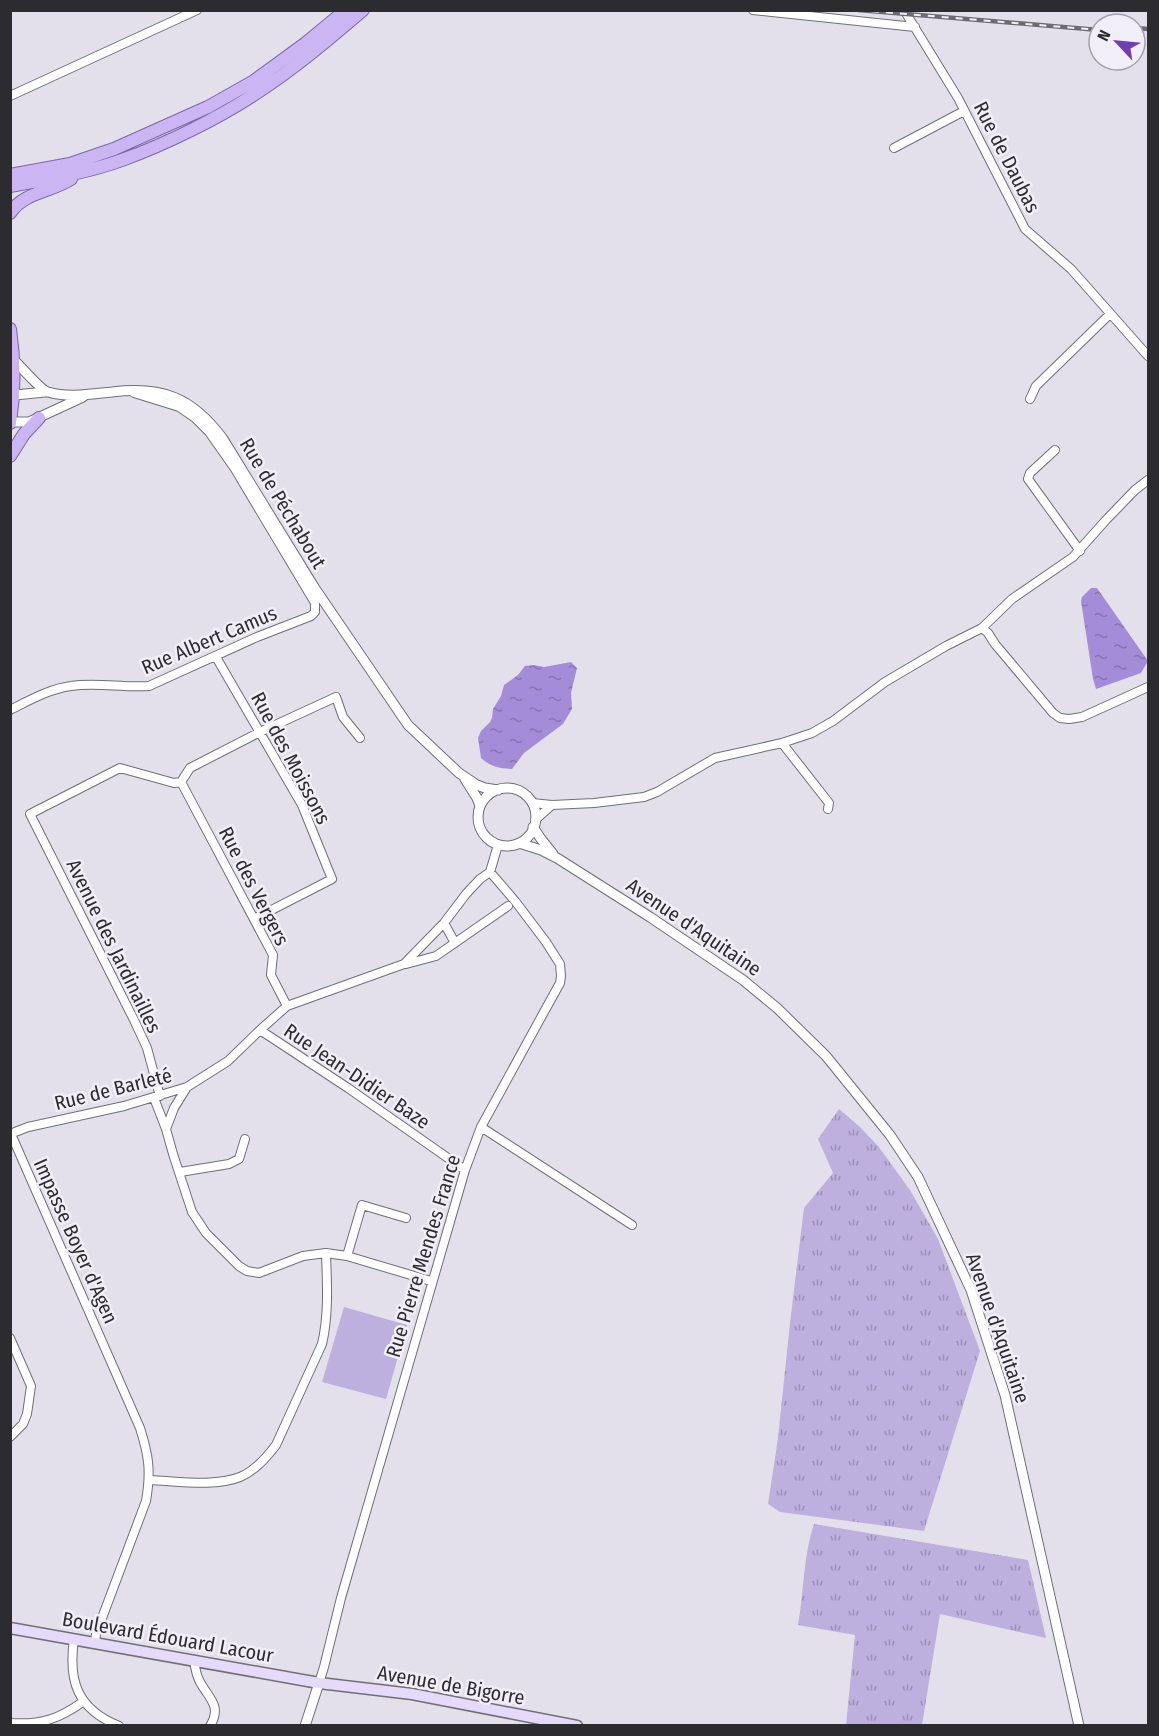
<svg xmlns="http://www.w3.org/2000/svg" width="1159" height="1736" viewBox="0 0 1159 1736" font-family="'Fira Sans Condensed',sans-serif">
  <style>
    .grass { fill: url(#grass-tufts) }
    .pitch { fill: #bdafde }
    .water { fill: url(#water-ripples) }
    .lines { fill: none; stroke-linecap: round; stroke-linejoin: round }
    .minor-casing { stroke: #706e77; stroke-width: 10 }
    .tertiary-casing { stroke: #706e77; stroke-width: 11 }
    .secondary-casing { stroke: #706e77; stroke-width: 13 }
    .primary-casing { stroke: #7d65a9; stroke-width: 14 }
    .minor { stroke: #fff; stroke-width: 8 }
    .tertiary { stroke: #fff; stroke-width: 9 }
    .secondary { stroke: #e5daf9; stroke-width: 10 }
    .primary { stroke: #cbb5f2; stroke-width: 12 }
    .rail-casing { stroke: #6b6a70; stroke-width: 4.5 }
    .rail { stroke: #f1eef8; stroke-width: 2; stroke-dasharray: 7; stroke-linecap: butt }
    .labels { text-anchor: middle; dominant-baseline: central; stroke-width: 5; stroke-linejoin: round; paint-order: stroke }
    .street-label { font-size: 20px; fill: #2c2b2f; stroke: #f1eef8 }
  </style>
  <defs>
    <pattern id="grass-tufts" width="24" height="20" patternUnits="userSpaceOnUse" patternTransform="scale(1.5)"><rect width="24" height="20" fill="#bdafde"/><path d="M3 7l-1-3M5 7V3M7 7l1-3M15 17l-1-3M17 17v-4M19 17l1-3" fill="none" stroke="#9a8fb4"/></pattern>
    <pattern id="water-ripples" width="26" height="14" patternUnits="userSpaceOnUse" patternTransform="scale(1.5)"><rect width="26" height="14" fill="#a58cd8"/><path d="M2 4q2-2 4 0t4 0M15 11q2-2 4 0t4 0" fill="none" stroke="#8773b0"/></pattern>
  </defs>
  <rect width="100%" height="100%" fill="#e3e0eb"/>
  <path class="grass" d="M839 1109 860 1127 878 1146 910 1190 938 1239 980 1351 924 1531 780 1512 768 1504 778 1438 790 1323 804 1208 833 1173 818 1139Z
    M814 1524 1028 1560 1046 1638 940 1614 922 1725H846L855 1635 798 1625C804 1592 803 1556 814 1524Z"/>
  <path class="pitch" d="M344 1307 407 1325 386 1399 322 1382Z"/>
  <path class="water" d="M1091 588H1097L1148 661 1141 673 1096 689 1093 679 1081 601 1082 597Z
    M571 662 577 668 571 693 572 709 563 724 524 753 512 769C499 768 491 767 481 758L478 738 481 731 490 722 492 718 493 709 501 696 504 685 518 675 525 666 534 665 544 667Z"/>
  <g class="lines">
    <g class="minor-casing">
      <path id="minor" d="M753 10 915 27
        M904 10 958 98 1025 229 1071 269 1148 356
        M10 96 197 10
        M894 148 964 111
        M1030 399 1036 386 1110 314
        M1055 450 1030 473 1028 479 1080 551
        M982 628 988 633 995 644 1053 713 1060 718 1069 719 1082 717 1148 687
        M216 657 302 805 332 879 254 919
        M10 710C30 700 49 689 71 686 96 682 123 688 149 686L257 637 311 616 315 612V603L235 469 209 432 195 418 179 407 134 393
        M782 743 829 803 828 809
        M181 782 273 955 271 975 287 1006
        M532 803 552 805 594 803 644 797 657 792 715 758 782 743 812 733 833 721 885 682 946 646 982 628 1012 599 1073 557 1106 520 1135 490 1148 480
        M535 820 552 805
        M444 923 455 943
        M406 964 436 956 508 906
        M260 1030 348 1088 465 1170
        M187 1087 174 1108 166 1129 173 1154 192 1212 206 1233 239 1266 247 1271 259 1273 303 1256 326 1253 347 1256 431 1281
        M160 1096 147 1048 134 1020 30 814 120 768 174 783 181 782 190 768 260 732 336 697 343 717 360 738
        M154 1098 166 1129
        M481 1127 632 1225
        M10 1134 28 1127 124 1106 187 1087 228 1061 260 1030 287 1006 404 964 444 923 466 894 480 879 490 872 498 845
        M11 1134 140 1428C149 1456 151 1472 146 1501L96 1634 95 1643
        M180 1172 229 1164 239 1159 245 1139
        M347 1256 362 1205 406 1218
        M10 1338 31 1386 27 1414 23 1424 10 1437
        M150 1480C177 1481 215 1487 240 1477 255 1471 267 1457 276 1445L322 1344C329 1314 327 1284 326 1253
        M74 1639C68 1681 77 1709 119 1726
        M194 1660C195 1667 196 1674 199 1680 207 1697 223 1705 210 1726
        M319 1683 324 1667 341 1598 465 1170 481 1127 544 1012 560 983 561 976 560 964 546 942 515 901 490 872
        M10 1723C42 1725 59 1719 84 1701"/>
    </g>
    <g class="tertiary-casing">
      <path id="tertiary" d="M15 361C21 367 42 391 48 392 68 398 91 394 112 392 162 386 192 397 223 439L314 587 408 725 459 773 477 785 485 788 498 790
        M15 395 45 392
        M11 422H29L83 397
        M465 779 477 798 480 806
        M478 817a29 29 0 1 1 58 0a29 29 0 1 1-58 0Z
        M533 827 541 839 553 854
        M519 843 541 850 557 858 650 917 743 980 777 1008 826 1056 890 1135 918 1177 971 1290 1005 1395 1079 1726
        M305 1726 319 1683"/>
    </g>
    <g class="secondary-casing">
      <path id="secondary" d="M10 1628 319 1683 412 1694 577 1726"/>
    </g>
    <g class="primary-casing">
      <path id="primary" d="M10 175 70 164 114 149 208 107 254 81 306 43 346 10
        M10 186C48 179 86 173 122 160 166 144 219 118 258 92 295 68 329 39 363 10
        M10 213C24 192 51 192 71 179
        M10 329C15 362 15 390 10 423
        M10 456 24 434 39 418"/>
    </g>
    <use href="#minor" class="minor"/>
    <use href="#tertiary" class="tertiary"/>
    <use href="#secondary" class="secondary"/>
    <use href="#primary" class="primary"/>
    <g class="rail-casing">
      <path id="rail" d="M858 10 1099 30
        M1135 28 1148 29"/>
    </g>
    <use href="#rail" class="rail"/>
  </g>
  <g class="labels">
    <g class="street-label">
      <text transform="translate(1007 157) rotate(63)">Rue de Daubas</text>
      <text transform="translate(283 503) rotate(59)">Rue de Péchabout</text>
      <text transform="translate(209 640) rotate(-23)">Rue Albert Camus</text>
      <text transform="translate(291 758) rotate(62)">Rue des Moissons</text>
      <text transform="translate(254 886) rotate(63)">Rue des Vergers</text>
      <text transform="translate(694 927) rotate(34)">Avenue d'Aquitaine</text>
      <text transform="translate(114 946) rotate(64)">Avenue des Jardinailles</text>
      <text transform="translate(357 1076) rotate(34)">Rue Jean-Didier Baze</text>
      <text transform="translate(113 1089) rotate(-14)">Rue de Barleté</text>
      <text transform="translate(76 1241) rotate(66)">Impasse Boyer d'Agen</text>
      <text transform="translate(423 1256) rotate(-73)">Rue Pierre Mendes France</text>
      <text transform="translate(998 1328) rotate(71)">Avenue d'Aquitaine</text>
      <text transform="translate(168 1637) rotate(10)">Boulevard Édouard Lacour</text>
      <text transform="translate(451 1685) rotate(10)">Avenue de Bigorre</text>
    </g>
  </g>
  <rect width="1159" height="1736" fill="none" stroke="#2c2b2f" stroke-width="24"/>
  <g transform="translate(1117 42) rotate(296)"><circle r="28" fill="#f1eef8" stroke="#a2a0a8" stroke-width="1.5"/>
  <path d="M0-4.5L10 22L0 15L-10 22Z" fill="#6f3db4"/>
  <text y="-9" font-size="16" font-weight="bold" text-anchor="middle" fill="#2c2b2f">N</text>
  </g>
</svg>
